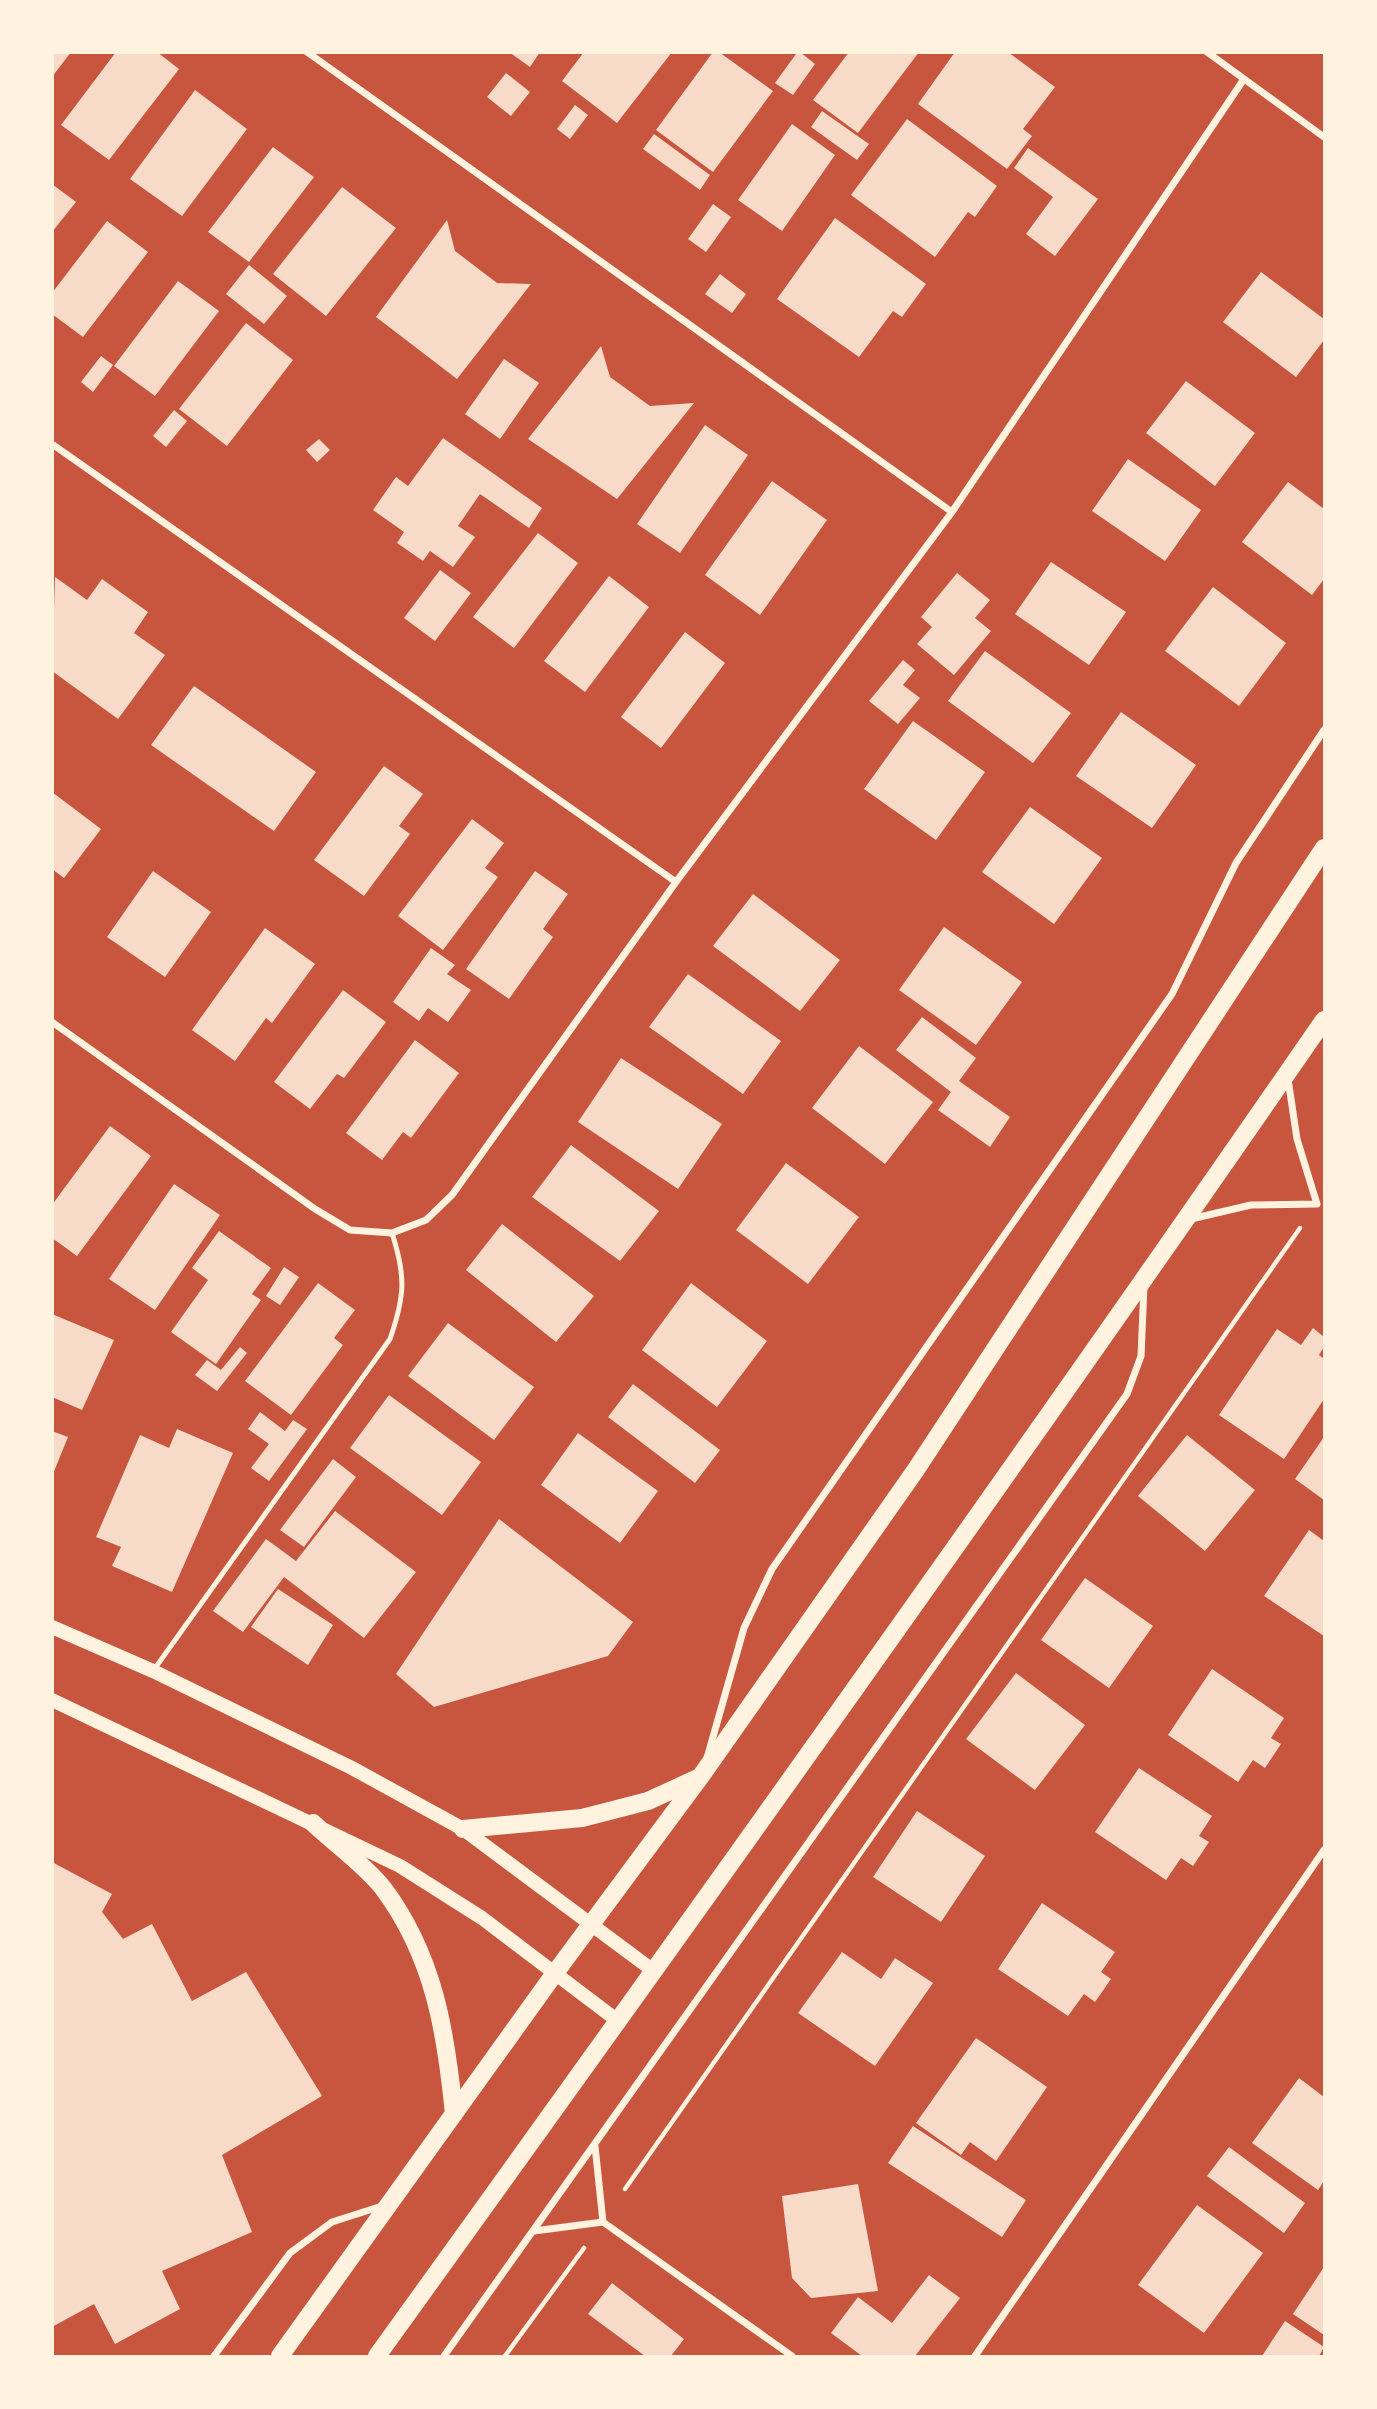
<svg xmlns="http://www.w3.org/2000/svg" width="1377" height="2409" viewBox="0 0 1377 2409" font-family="Signika,sans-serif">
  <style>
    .building { fill: #f7dbc8 }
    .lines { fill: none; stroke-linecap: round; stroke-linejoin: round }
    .path { stroke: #fff3e0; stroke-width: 4.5 }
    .service { stroke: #fff3e0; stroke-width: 5 }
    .minor { stroke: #fff3e0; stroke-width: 7 }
    .secondary { stroke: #fff3e0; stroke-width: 14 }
    .primary { stroke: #fff3e0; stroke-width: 18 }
  </style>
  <rect width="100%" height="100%" fill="#c8553d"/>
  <path class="building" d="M52 52H71L52 77Z
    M116 52H157L179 69 109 160 61 125Z
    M509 52H540L530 67Z
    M584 52H672L617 123 562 81Z
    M713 52H719L773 91 713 172 656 130Z
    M794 52H800L815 64 793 95 775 83 796 54Z
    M849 52H919L858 133 813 100Z
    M955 52H1008L1055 87 1023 129 1032 136 1007 169 918 104Z
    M506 73 530 92 511 116 487 97Z
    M195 90 247 129 182 216 130 179Z
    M575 105 588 115 570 139 557 129Z
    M822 111 869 144 857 160 811 127Z
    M907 119 997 186 975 217 968 212 935 257 851 195Z
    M792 124 835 155 782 231 738 200Z
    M654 134 710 175 700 190 643 149Z
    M273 147 314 177 249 262 208 232Z
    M1028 148 1098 199 1055 256 1026 234 1053 197 1014 168Z
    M52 184 76 202 52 232Z
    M342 187 396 228 326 316 273 274Z
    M713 204 731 217 706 252 688 239Z
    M835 218 926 284 902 317 893 311 859 357 777 299Z
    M447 220 455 251 497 283 531 284 457 379 376 317Z
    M107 221 148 252 83 337 52 314V293Z
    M249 265 287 296 264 324 226 294Z
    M1261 272 1324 319V340L1296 377 1223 322Z
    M720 274 746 294 732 313 705 294Z
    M178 281 219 311 155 396 114 366Z
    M246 323 293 360 227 446 179 409Z
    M601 346 610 377 650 406 694 403 617 499 528 439Z
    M101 356 113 365 93 392 81 382Z
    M504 359 539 383 500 439 465 414Z
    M1186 381 1255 433 1215 486 1146 433Z
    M174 410 187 421 166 447 153 436Z
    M705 425 748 455 680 553 637 524Z
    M443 438 542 508 529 528 480 494 458 526 475 537 453 567 430 551 423 561 397 543 404 532 373 510 396 477 408 486Z
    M319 439 330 450 317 462 306 450Z
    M1128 459 1201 510 1165 561 1092 511Z
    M772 481 827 520 760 615 705 575Z
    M1288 482 1324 509V579L1312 595 1242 542Z
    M538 533 578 563 514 648 473 617Z
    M1051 562 1126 612 1089 665 1015 614Z
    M440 570 471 593 435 641 404 618Z
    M957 573 990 600 975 618 991 631 954 675 917 644 932 627 921 617Z
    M609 576 649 607 585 692 544 661Z
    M55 577 87 600 102 579 148 612 134 633 165 655 118 719 52 671Z
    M1213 587 1286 643 1239 706 1165 651Z
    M685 632 725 663 661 748 621 717Z
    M985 651 1071 713 1033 763 948 701Z
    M903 660 915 670 903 685 920 698 898 724 869 701Z
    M194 686 316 772 274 831 151 745Z
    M1121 712 1196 765 1152 828 1076 776Z
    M913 721 985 772 936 840 864 789Z
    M384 766 423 794 399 826 410 834 364 896 314 860Z
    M52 792 101 829 64 878 52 869Z
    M1030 807 1102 858 1054 924 982 872Z
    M472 819 504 843 485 868 498 877 443 950 398 916Z
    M153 871 211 912 165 977 107 937Z
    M535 871 568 894 543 929 553 937 509 999 466 969Z
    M753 894 840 960 800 1011 713 946Z
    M944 927 1022 982 976 1045 899 990Z
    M265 928 315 964 272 1023 266 1018 235 1061 192 1030Z
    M431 948 455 965 447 974 471 990 448 1022 428 1008 419 1021 393 1002Z
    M688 974 781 1041 743 1094 649 1027Z
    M343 990 386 1022 344 1078 337 1074 310 1109 274 1082Z
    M922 1017 976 1058 959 1081 1010 1117 990 1147 938 1110 951 1092 896 1050Z
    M415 1040 459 1073 411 1138 403 1132 382 1160 346 1133Z
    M859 1046 933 1102 885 1164 812 1108Z
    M621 1058 722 1124 678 1189 578 1122Z
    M110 1126 151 1156 77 1256 52 1238V1205Z
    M571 1145 659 1211 620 1261 532 1197Z
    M786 1163 859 1217 808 1284 736 1230Z
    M174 1184 220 1215 155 1310 109 1279Z
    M502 1224 594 1296 556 1342 466 1270Z
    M219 1231 271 1268 252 1294 261 1300 216 1364 171 1332 208 1280 192 1268Z
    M284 1267 299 1277 280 1305 266 1296Z
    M318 1283 355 1310 334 1338 343 1345 291 1415 245 1381Z
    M691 1283 767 1341 717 1407 642 1350Z
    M52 1314 114 1340 82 1410 52 1397Z
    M448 1323 534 1387 494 1440 408 1376Z
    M1313 1328 1324 1337V1347L1319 1355 1324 1359V1399L1284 1459 1219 1415 1277 1329 1301 1345Z
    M240 1347 247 1353 217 1391 195 1375 207 1360 221 1370Z
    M633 1384 720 1450 695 1483 608 1417Z
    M389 1395 481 1462 442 1515 350 1448Z
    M260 1412 285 1431 293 1420 307 1429 269 1481 251 1468 269 1444 248 1429Z
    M177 1429 233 1453 172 1592 112 1566 121 1547 96 1537 140 1435 169 1448Z
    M52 1431 68 1437 53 1474H52Z
    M578 1433 658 1491 620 1543 541 1485Z
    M1187 1435 1255 1490 1205 1551 1138 1496Z
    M1324 1437V1500L1295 1479Z
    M333 1459 356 1477 304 1547 280 1530Z
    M335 1511 416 1572 364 1638 284 1577 243 1632 213 1611 266 1539 296 1561Z
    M499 1519 633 1622 608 1656 434 1707 396 1674Z
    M1309 1530 1324 1541V1636L1264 1596Z
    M1085 1578 1153 1626 1109 1688 1041 1640Z
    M278 1589 333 1625 308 1665 251 1627Z
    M1212 1669 1284 1718 1271 1738 1281 1744 1265 1768 1253 1760 1238 1782 1168 1735Z
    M1016 1673 1085 1725 1035 1790 966 1739Z
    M1139 1768 1212 1816 1199 1836 1209 1842 1193 1866 1181 1858 1166 1880 1095 1832Z
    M917 1811 985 1856 941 1922 873 1877Z
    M52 1862 112 1894 102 1912 123 1939 152 1924 192 2001 246 1972 322 2096 222 2155 252 2232 162 2271 180 2309 115 2344 94 2304 52 2327Z
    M1042 1903 1115 1952 1101 1972 1111 1979 1095 2002 1084 1994 1068 2016 998 1969Z
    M842 1952 881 1979 895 1958 933 1983 875 2066 798 2013Z
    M976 2038 1047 2087 996 2161 970 2142 961 2155 916 2123Z
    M1299 2078 1324 2097V2181L1318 2190 1252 2143Z
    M913 2126 1026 2200 1002 2237 888 2163Z
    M1229 2147 1305 2203 1284 2233 1207 2176Z
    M858 2184 878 2291 811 2298 792 2278 782 2196Z
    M1197 2205 1263 2253 1204 2333 1138 2285Z
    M1324 2267V2335L1293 2314Z
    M929 2275 960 2298 915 2356H862L831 2333 858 2297 892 2323Z
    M612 2283 684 2339 671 2356H645L588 2314Z
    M1285 2321 1324 2347 1319 2356H1262Z"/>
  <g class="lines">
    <path class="path" d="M625 2189 1300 1228
      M505 2356 584 2248"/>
    <path class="service" d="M153 1671 390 1339C405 1296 406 1276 392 1233"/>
    <path class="minor" d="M307 52 952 512
      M1207 52 1324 137
      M52 444 676 882
      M52 1022 315 1209 350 1230 392 1233 426 1220 452 1195 676 882 952 512 1244 79
      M1288 1079 1297 1139 1317 1204
      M1191 1219 1251 1205 1317 1204
      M707 1758 744 1628 772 1569 1172 994 1236 863 1324 730
      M595 2146 603 2222
      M534 2231 603 2222 792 2356
      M214 2356 290 2253 332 2222 382 2206
      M444 2356 1127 1394 1141 1356 1144 1286
      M975 2356 1324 1850"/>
    <path class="secondary" d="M52 1627 153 1671 352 1768 463 1829 655 1972
      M52 1700 400 1866 482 1918 618 2021"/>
    <path class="primary" d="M313 1823C335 1844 364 1864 383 1888 434 1956 446 2032 454 2114
      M463 1829 582 1818 648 1801 698 1778
      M280 2356 555 1973 701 1776 915 1471 1324 848
      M377 2356C696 1913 1014 1469 1324 1020"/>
  </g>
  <rect width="1377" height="2409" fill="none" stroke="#fff3e0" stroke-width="108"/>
</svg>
